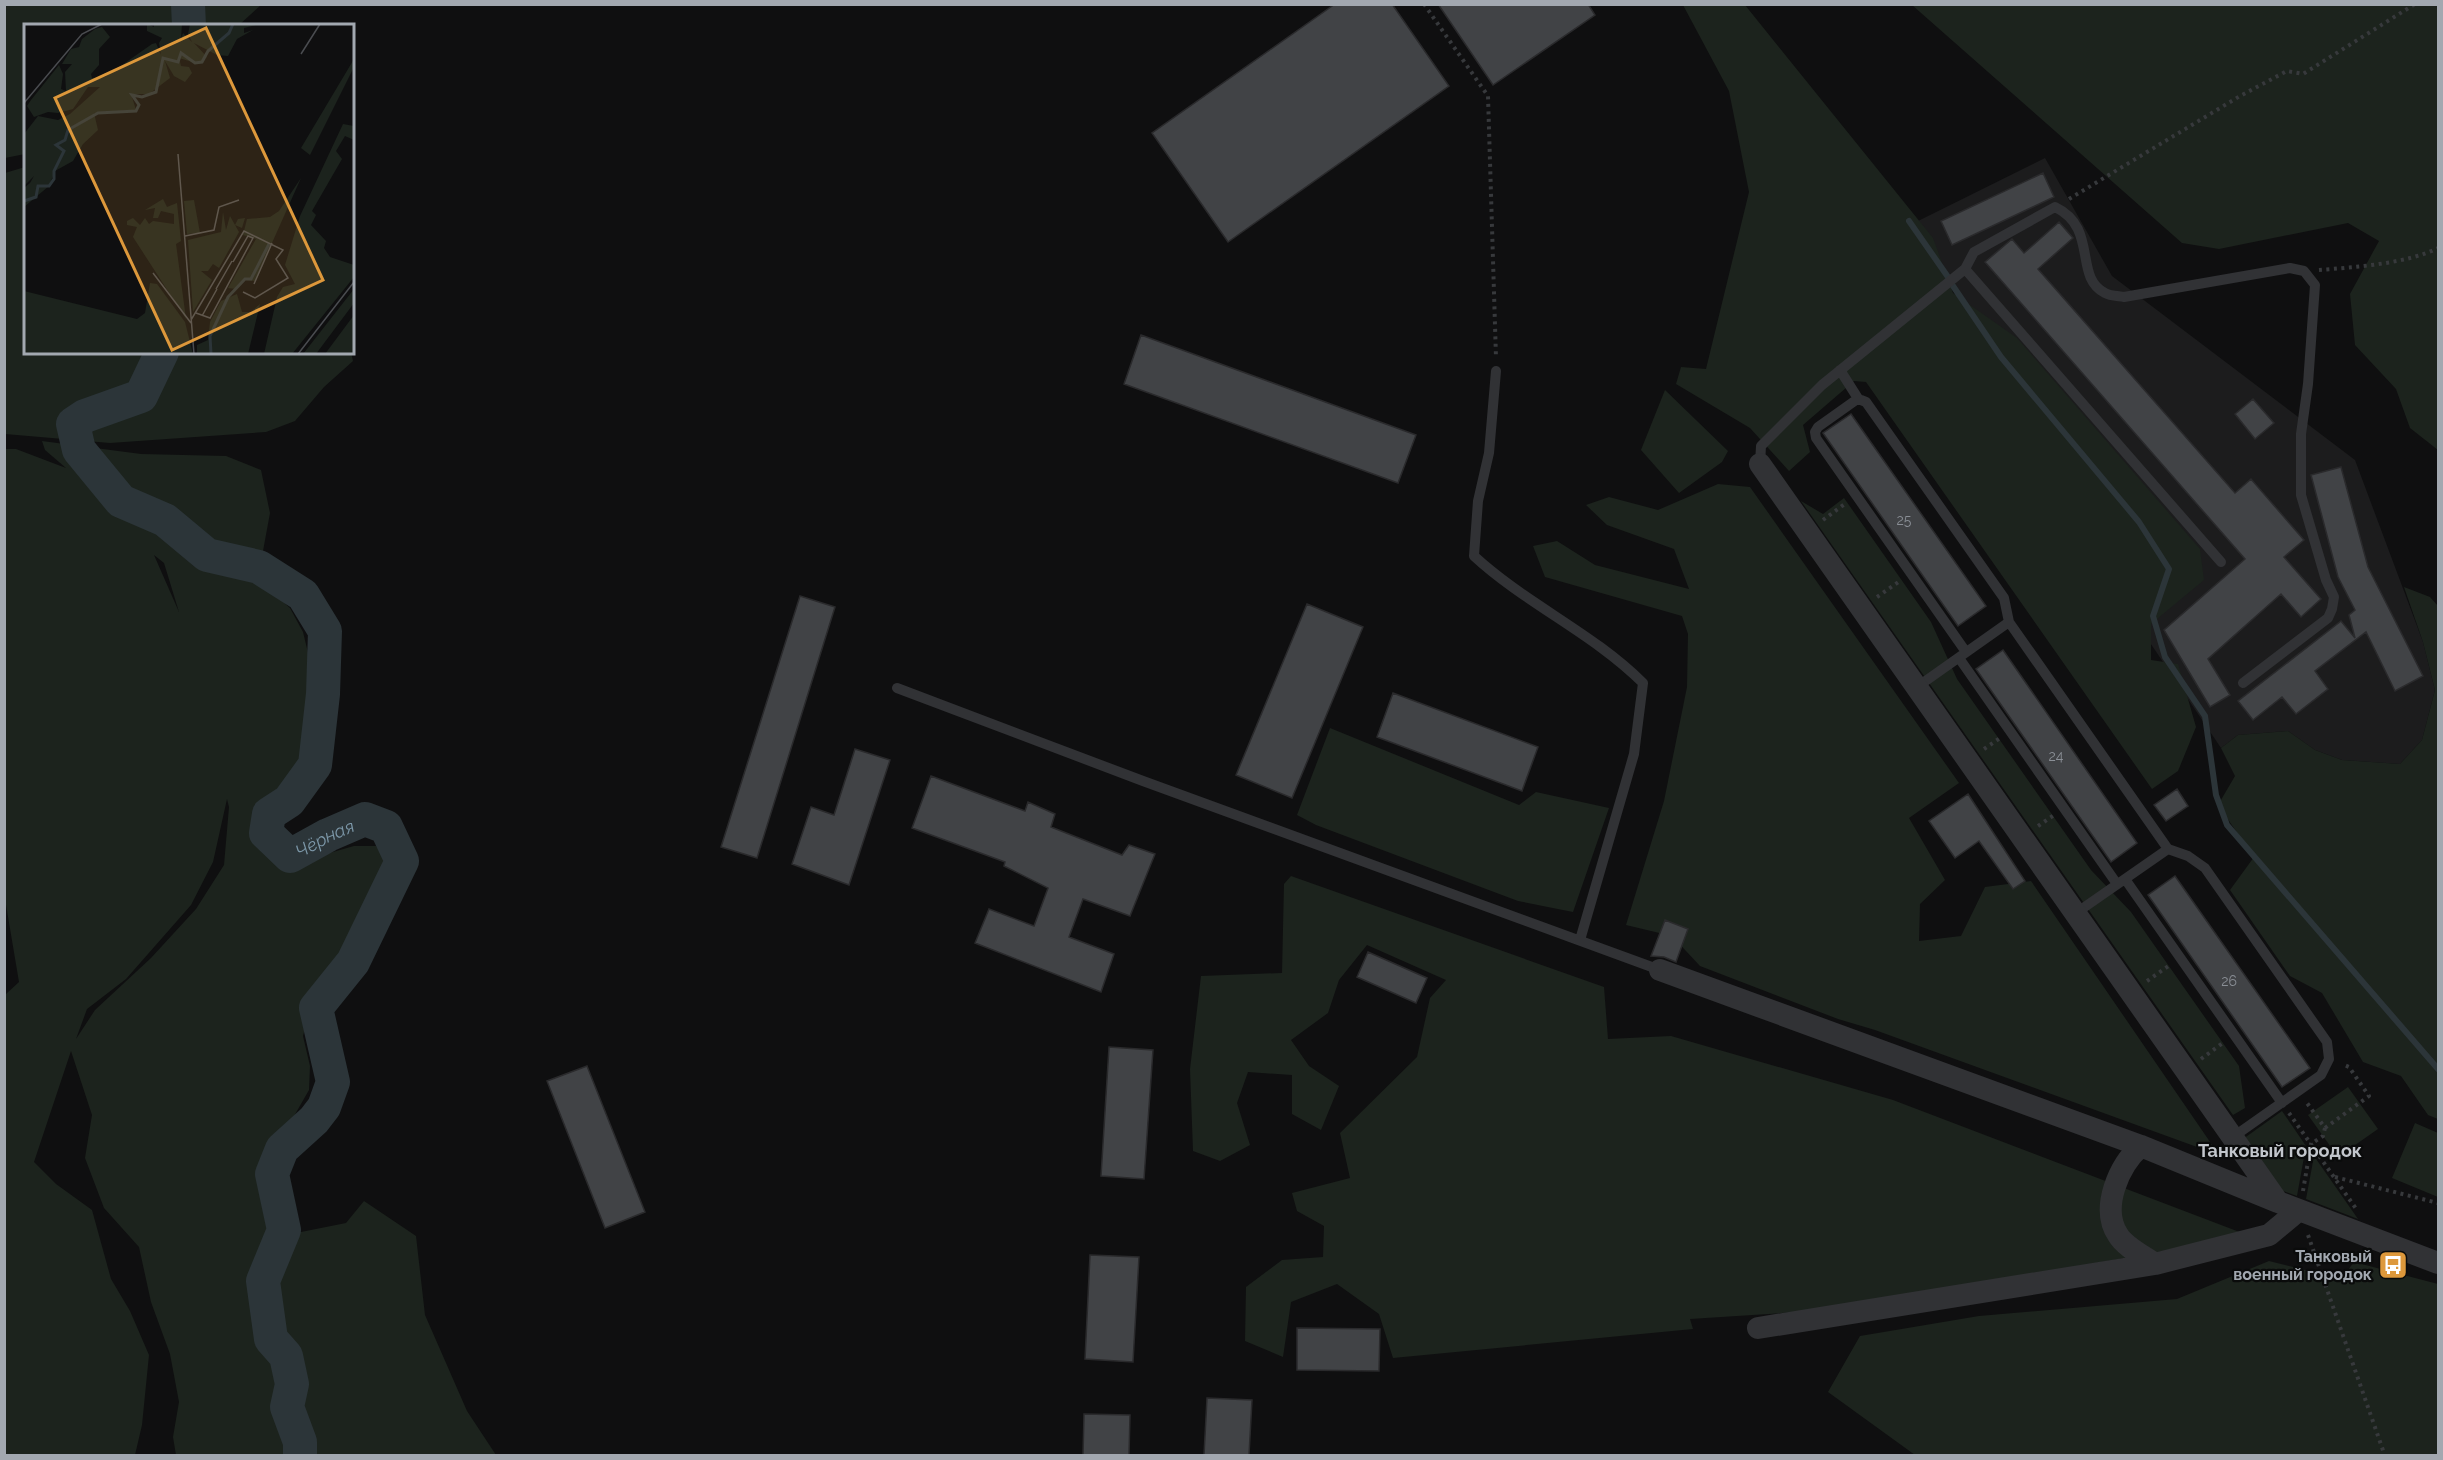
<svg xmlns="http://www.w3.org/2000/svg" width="2443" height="1460" viewBox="0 0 2443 1460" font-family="Raleway,sans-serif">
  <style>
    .built { fill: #1c1c1d }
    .green { fill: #1c231d; fill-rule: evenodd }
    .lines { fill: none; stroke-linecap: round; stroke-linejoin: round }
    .stream { stroke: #2c3539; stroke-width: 6 }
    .river { stroke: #2c3539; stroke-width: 34 }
    .building { fill: #414346; stroke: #2a2a2c; stroke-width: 1.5 }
    .path { stroke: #37393c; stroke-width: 4; stroke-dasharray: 3 4.5; stroke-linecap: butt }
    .service { stroke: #313235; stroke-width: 10 }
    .minor { stroke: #313235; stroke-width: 22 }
    .labels { text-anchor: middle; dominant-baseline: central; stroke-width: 4.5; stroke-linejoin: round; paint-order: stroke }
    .number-label { font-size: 14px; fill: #8a8f96 }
    .poi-label { font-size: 16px; font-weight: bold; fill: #a2a8b0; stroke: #0a0b0b; text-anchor: end }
    .water-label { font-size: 18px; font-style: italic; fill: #7c97a8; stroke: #0a0b0b }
    .neighbourhood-label { font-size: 18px; font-weight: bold; fill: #c2c6cc; stroke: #0a0b0b }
    .inset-river { fill: none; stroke: #2c3539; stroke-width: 3 }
    .inset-road { fill: none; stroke: #4a4c50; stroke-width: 1.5 }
    .view { fill: #dd983b; fill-opacity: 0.15; stroke: #dd983b; stroke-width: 3 }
    .inset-edge { fill: none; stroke: #a2a8b0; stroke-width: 3 }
  </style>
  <rect width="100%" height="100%" fill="#0f0f10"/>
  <path class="built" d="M2045 158 2112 276 2355 460 2423 642 2435 690 2422 740 2400 764 2342 760 2315 750 2288 731 2238 735 2221 748 2132 616 1964 303 1914 223Z"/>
  <path class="green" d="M5 4H261V5L239 25 26 26 25 154 5 158Z
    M1683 5H1745L1933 238 1953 293 2017 338 2200 549 2204 580 2151 624V660L2178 664 2196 727 2178 771 2152 789 1866 382 1854 381 1803 425 1810 452 1789 471 1750 428 1676 384 1681 367 1706 369 1749 192 1729 91Z
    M1912 5H2438V450L2410 428 2396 389 2355 345 2350 294 2379 241 2348 223 2219 249 2182 243Z
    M25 167 26 352H351L353 361 324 387 295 421 266 432 110 443 5 434V173Z
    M1665 390 1728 451 1722 462 1679 493 1641 450Z
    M42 441 141 454 226 456 261 470 270 513 263 551 267 587 290 608 303 632 311 665 313 695 306 760 293 778 274 797 253 837 264 852 291 864 354 846H376L391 857 386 883 363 918 352 954 341 969 315 992 303 1036 310 1066 309 1090 270 1158 266 1205 301 1232 346 1223 364 1201 416 1236 425 1315 467 1411 496 1455H176L173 1437 179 1402 170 1354 151 1302 139 1247 104 1208 85 1158 92 1115 71 1051 34 1162 56 1184 92 1210 111 1279 130 1311 149 1355 142 1425 135 1455H5L4 1013 6 994 19 982 4 893V449H16L66 468 45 450ZM154 555 164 563 179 612ZM227 799 229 807 224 865 196 909 151 958 95 1010 76 1039 87 1009 126 979 191 905 213 862Z
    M1718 484 1750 487 1959 783 1909 818 1945 880 1920 904 1919 941 1961 936 1985 887 2031 881 2219 1155 1875 1030 1838 1019 1700 966 1672 936 1626 925 1664 801 1687 687 1688 634 1682 616 1545 577 1533 546 1557 541 1595 565 1689 589 1674 549 1607 525 1586 505 1609 497 1658 510Z
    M1844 498 1931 622 1957 679 2091 870 2131 912 2239 1066 2245 1108 2233 1115 1801 501 1823 514Z
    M2404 587 2430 597 2438 606V1119L2428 1115 2401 1076 2363 1062 2322 993 2290 976 2230 890 2254 857 2218 805 2235 776 2221 748 2238 735 2288 731 2315 750 2342 760 2400 764 2422 740 2435 690 2423 642Z
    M1330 728 1519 805 1536 792 1609 808 1573 912 1518 901 1316 825 1297 815Z
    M1291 876 1604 987 1608 1039 1671 1036 1893 1100 2250 1236 1828 1310 1690 1319 1693 1329 1393 1358 1379 1314 1337 1284 1291 1302 1283 1357 1245 1341 1246 1287 1282 1260 1323 1257 1324 1226 1297 1211 1292 1193 1350 1178 1340 1133 1417 1057 1430 998 1446 980 1367 945 1339 980 1328 1013 1291 1040 1309 1066 1339 1086 1321 1130 1292 1114V1075L1248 1072 1237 1103 1250 1145 1220 1161 1193 1151 1190 1069 1201 976 1282 973 1284 884Z
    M2348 1087 2378 1129 2338 1157 2308 1115Z
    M2282 1111 2306 1146 2297 1196 2278 1189 2243 1139Z
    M2415 1123 2438 1133V1197L2392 1178Z
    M2314 1156 2358 1219 2306 1199Z
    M2269 1261 2341 1279 2354 1262 2438 1284V1455H1915L1828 1392 1860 1336 1979 1316 2177 1299Z"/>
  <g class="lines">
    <path class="stream" d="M1909 221 1948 277
      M1953 286 2001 357 2139 522 2169 569 2153 616 2165 657 2205 716 2216 795 2227 825 2438 1069"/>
    <g class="river">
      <path d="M188 4 189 26"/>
      <path id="s1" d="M162 352 141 396 85 416 73 424 79 450 121 501 165 520 207 555 259 567 303 595 325 631 323 694 315 765 289 801 269 814 266 833 290 856 328 835 365 819 386 827 402 861 353 962 316 1008 333 1082 324 1107 314 1120 282 1149 272 1174 284 1230 263 1281 271 1339 286 1356 292 1384 287 1407 300 1442V1456"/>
    </g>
  </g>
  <path class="building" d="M1335 4H1392L1449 86 1228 242 1152 133Z
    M1438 4H1588L1595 15 1493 85Z
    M2043 173 2054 197 1952 245 1941 221Z
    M2059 222 2073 238 2038 269 2235 493 2251 479 2304 540 2284 557 2321 599 2301 617 2281 594 2208 659 2230 695 2210 707 2164 630 2245 559 1985 262 2012 239 2024 253Z
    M1141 335 1416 435 1398 483 1124 384Z
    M2253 399 2274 423 2255 439 2235 414Z
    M1851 414 1986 606 1958 626 1823 433Z
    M2341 467 2368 567 2423 676 2395 691 2366 632 2315 671 2328 689 2296 714 2282 697 2253 720 2238 701 2341 621 2355 638 2349 615 2355 610 2338 577 2311 475Z
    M800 596 835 607 757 858 721 847Z
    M1307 604 1363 627 1292 798 1236 775Z
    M2003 650 2137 843 2111 862 1976 669Z
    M1393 693 1538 747 1522 791 1377 737Z
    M855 749 890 760 849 885 792 864 811 807 834 815Z
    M931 776 1025 811 1028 802 1055 814 1051 827 1122 855 1129 845 1155 854 1130 916 1083 899 1069 937 1114 954 1101 992 975 943 989 909 1034 926 1048 888 1004 866 1005 862 912 828Z
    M2177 789 2188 806 2166 821 2154 805Z
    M1968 794 2025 881 2013 889 1979 841 1955 858 1929 821Z
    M2175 876 2310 1068 2282 1087 2148 895Z
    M1665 920 1688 929 1676 962 1664 957 1651 956Z
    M1368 952 1427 978 1416 1003 1357 977Z
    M1109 1047 1153 1050 1144 1179 1101 1176Z
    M587 1066 645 1212 605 1228 547 1081Z
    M1090 1255 1139 1257 1133 1362 1085 1359Z
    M1297 1328 1380 1329 1379 1371 1297 1370Z
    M1207 1398 1252 1400 1249 1455H1204Z
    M1084 1414 1130 1415 1129 1455H1083Z"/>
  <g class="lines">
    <path class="path" d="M1424 4 1488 96 1496 358
      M2069 199 2240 96 2287 71 2303 74 2415 4
      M2319 270C2355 267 2406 264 2438 248
      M1823 520 1846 503
      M1877 597 1900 581
      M1984 749 2000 738
      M2038 826 2054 815
      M2147 981 2170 965
      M2201 1059 2224 1042
      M2289 1113 2357 1210
      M2325 1128 2369 1096 2349 1067 2342 1064
      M2335 1177 2438 1203
      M2303 1191 2311 1144 2323 1136 2325 1128 2307 1103
      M2308 1235 2385 1456"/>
    <path class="service" d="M1965 269 2221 562
      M1840 370 1859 400
      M1496 371 1489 453 1478 501 1474 556C1526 604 1593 633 1643 683L1634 754 1580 940
      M1760 464 1761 446 1822 385 1965 269 1974 252 2055 207C2099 228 2073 277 2105 293 2110 296 2118 296 2124 297L2290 268 2304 271 2315 285 2308 384 2301 434V495L2326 580 2334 597 2332 609 2328 618 2243 683
      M1966 652 1816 438 1815 432 1818 427 1856 400H1861L1866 402 2004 598 2009 622 2168 849 2188 856 2205 868 2327 1042 2329 1059 2321 1075 2233 1137
      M1959 658 2117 884
      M1917 687 2009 622
      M897 688 1143 781 1660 970
      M2125 879 2282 1103
      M2076 913 2168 849"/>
    <path class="minor" d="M1760 464 2278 1202
      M1660 970 2141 1146 2278 1202 2438 1263
      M2141 1146C2119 1165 2100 1208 2118 1235 2125 1247 2144 1256 2155 1264
      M1758 1328 2155 1264 2269 1235 2299 1210"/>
  </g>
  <defs>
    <g id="bus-square" transform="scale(1.5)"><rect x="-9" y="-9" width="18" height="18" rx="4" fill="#dd983b" stroke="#0a0b0b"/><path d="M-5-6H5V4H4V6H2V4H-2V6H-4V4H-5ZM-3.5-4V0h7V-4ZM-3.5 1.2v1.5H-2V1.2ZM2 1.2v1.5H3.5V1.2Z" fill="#fff"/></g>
  </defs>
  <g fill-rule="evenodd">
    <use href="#bus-square" x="2393" y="1265"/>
  </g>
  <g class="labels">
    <g class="number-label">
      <text x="1904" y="520">25</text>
      <text x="2056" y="756">24</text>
      <text x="2229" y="981">26</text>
    </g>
    <g class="poi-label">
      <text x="2372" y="1256">Танковый<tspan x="2372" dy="18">военный городок</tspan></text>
    </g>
    <g class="water-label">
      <text stroke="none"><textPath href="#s1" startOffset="760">Чёрная</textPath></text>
    </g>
    <g class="neighbourhood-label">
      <text x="2280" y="1150">Танковый городок</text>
    </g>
  </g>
  <g transform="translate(24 24)">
    <rect width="330" height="330" fill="#0f0f10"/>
    <path d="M123 0 130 3V0H158L157 15 159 9 168 18 164 10 166 0H236L220 4V9L229 6 213 15 204 32 193 31 170 19 183 33 175 40 155 34 157 42 165 43 168 49 161 58 150 52 141 37 146 54 125 70H107L112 86 70 89 74 106 59 120 49 137 31 147 25 162 0 183V164L6 159 10 152 0 162V110L14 92 34 96 46 90 76 63H64L49 85 34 89 24 88 10 93 3 82 7 76 35 41 39 50 37 65 42 67 41 48 48 40H38L47 25 55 23 58 15 71 5 78 3 86 13 75 25V41L67 50 68 54 81 53 128 20 132 19 137 31 135 19 138 14 123 7ZM330 35V43L286 131 277 124ZM319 100 330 102V116L321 112 312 127 318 135 288 187 292 191 287 201 302 217 300 224 306 233 330 241V253L268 330H240L253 273 259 263 271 260 261 241 276 192ZM277 154 231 257 220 256 212 265 204 264 232 215 219 211 223 195 246 193 255 187ZM139 175 143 183 153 179 157 217 152 220 162 295 109 213 113 203 103 201V197L109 194 116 201 121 194 125 200 129 197 150 200V190L137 187 134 194H129L131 184 121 186ZM170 176 176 209 163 210 160 177ZM199 188 202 206 206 192 211 201 214 195 221 194 218 204 211 201 215 208 195 244 189 240 184 247H177L188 256 169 288 164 216 197 208ZM126 259 133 260 161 298 169 330H0V267L113 295 121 289ZM330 265V279L292 330H279ZM213 270 218 288H227L236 280 224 330H173V321L184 316 186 298 197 277ZM330 291V330H301Z" fill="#1c231d"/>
    <path class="inset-river" d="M0 177 12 173 14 162H25L30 155V147L40 127 32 121 41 116 44 106 74 89 112 87 115 81 108 71 118 73 132 68 139 34 154 38 157 29 171 39 178 38 184 27 205 9 209 0M187 330 186 312 204 273 221 255H227L245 220"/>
    <path class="inset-road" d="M277 30 296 0M0 79 58 10 78 0M154 130 170 330M161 212 190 206 195 183 215 176M129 249 167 299M230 260 248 219M192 265 208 237M172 289 186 294 229 214 224 212 209 238M178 292 193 265M167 296 220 207 259 226 252 235 264 254 231 274 219 268M274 330 330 258"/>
    <path class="view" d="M182 4 299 256 148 326 31 74Z"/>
    <rect width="330" height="330" class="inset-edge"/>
  </g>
  <rect width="2443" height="1460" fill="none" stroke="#a2a8b0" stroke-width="12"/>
</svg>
